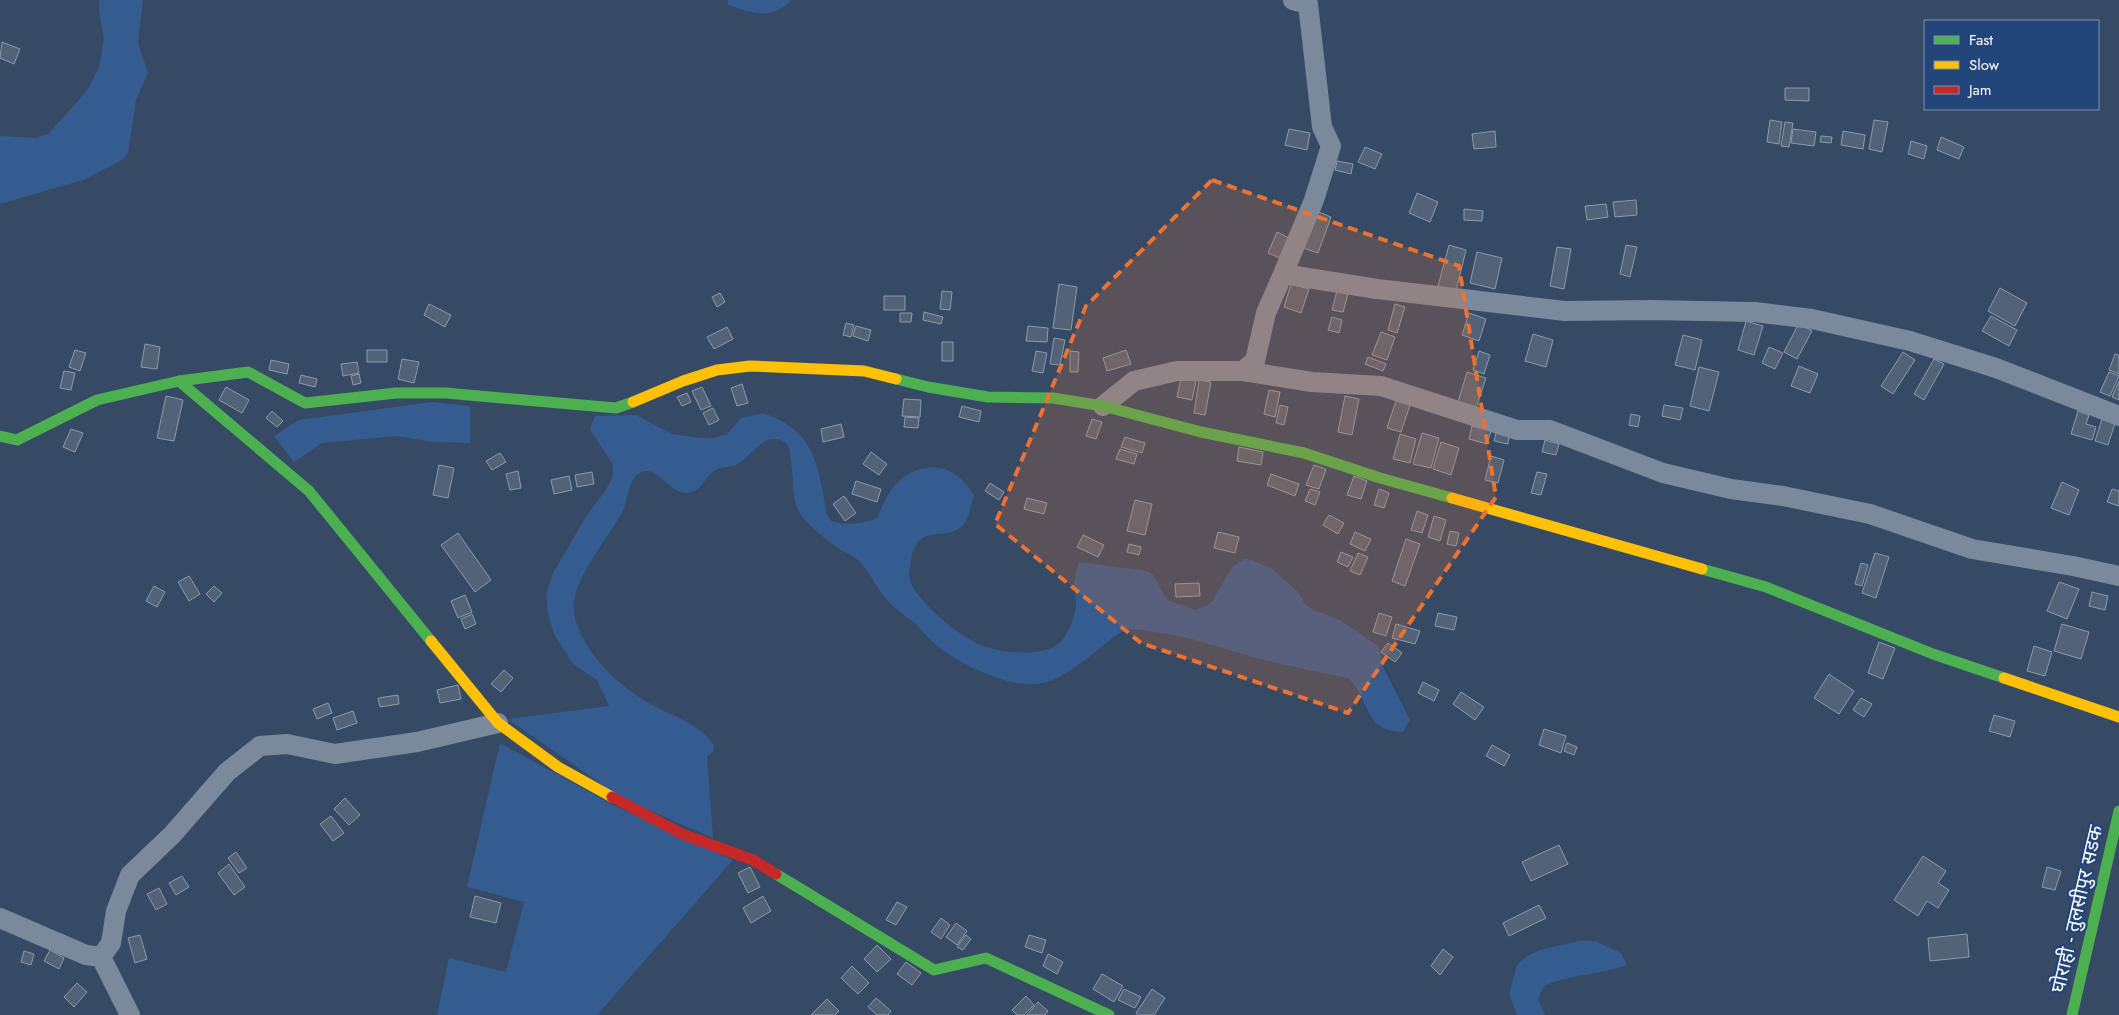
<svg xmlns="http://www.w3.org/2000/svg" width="2119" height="1015" viewBox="0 0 2119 1015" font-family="Jost,'Noto Sans Devanagari',sans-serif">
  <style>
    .green { fill: #355c90 }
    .building { fill: #526277; stroke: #8d9aab }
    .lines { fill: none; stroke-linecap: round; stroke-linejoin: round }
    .street { stroke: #7a899c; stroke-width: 20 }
    .fast { stroke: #4caf50; stroke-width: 11 }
    .slow { stroke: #ffc107; stroke-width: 11 }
    .jam { stroke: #c62828; stroke-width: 11 }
    .marked { fill: #eb7230; fill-opacity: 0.2; stroke: #eb7230; stroke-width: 4; stroke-dasharray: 10 6; stroke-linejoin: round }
    .labels { text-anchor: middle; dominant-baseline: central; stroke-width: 4.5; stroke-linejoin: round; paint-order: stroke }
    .street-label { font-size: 20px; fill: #fff; stroke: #224679 }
  </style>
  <rect width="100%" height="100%" fill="#364a65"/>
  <path class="green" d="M99 0H143L138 43 148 73 136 100 128 153 124 159 83 180 0 204V136L35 138 48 134 87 91 99 67 104 39 99 12Z
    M728 0H792C770 21 754 13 728 5Z
    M432 402 470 406V443L433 442 397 436 322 443 294 462 274 436 299 420Z
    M763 413C816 431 818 466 827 515L831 521C847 526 860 524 876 519 882 508 889 490 898 482 913 467 938 462 956 475 964 480 969 488 974 496 971 504 969 517 964 524 947 544 917 520 911 561 910 566 909 572 909 577 911 588 920 597 927 605 942 620 958 634 978 644 999 653 1049 660 1064 638 1070 629 1076 614 1076 603 1076 597 1074 590 1074 584 1075 577 1077 569 1079 562L1147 571 1153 575 1167 600 1195 610 1208 605 1213 600 1232 567 1245 559 1252 560 1272 569 1299 593 1305 604 1313 610 1340 620 1378 646 1383 667 1410 720 1403 732C1363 731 1371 700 1348 678 1317 672 1287 666 1257 658 1222 649 1191 636 1154 632 1145 630 1133 628 1124 631 1115 634 1106 644 1099 649 1063 677 1045 694 998 678 979 672 947 656 933 642 927 637 922 630 916 624 906 616 895 609 887 600 876 588 870 571 858 560 852 555 843 552 837 547 823 537 804 523 797 508 791 494 794 448 785 442 765 430 752 455 738 464 731 468 721 466 714 471 706 476 702 489 692 492 671 500 657 460 638 474 629 480 628 498 624 508 611 537 569 580 574 613 581 653 623 691 658 708 680 719 699 725 714 745L713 752 707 756 713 838 623 799 508 719 609 706 597 680 573 664 554 634 548 614 546 594 553 573 587 515 605 491 612 479 613 465 590 429 595 416 636 415 672 434 699 438H714L727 434 741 418Z
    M500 743 615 806 733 860 597 1015H437L449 958 506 972 524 902 467 887Z
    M1583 940 1597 942 1621 953 1627 965C1600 975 1571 974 1544 986L1538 999 1545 1015H1517L1509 994 1517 965 1527 956 1540 950Z"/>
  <path class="building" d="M2 42 20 49 14 64 0 58Z
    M1785 88H1809V101L1785 100Z
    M1770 120 1782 122 1779 144 1767 142Z
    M1874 120 1888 122 1882 152 1869 149Z
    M1785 122 1793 123 1789 147 1781 146Z
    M1289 129 1310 133 1307 150 1285 145Z
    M1793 129 1816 132 1814 146 1791 143Z
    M1495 131 1496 147 1474 149 1472 134Z
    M1843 131 1865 135 1863 149 1841 145Z
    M1821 136 1832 137 1831 143 1820 142Z
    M1941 137 1964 147 1959 159 1937 150Z
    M1911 141 1927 146 1924 159 1908 154Z
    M1365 147 1382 154 1375 169 1358 162Z
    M1337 161 1353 164 1351 174 1335 170Z
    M1417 193 1438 202 1430 222 1409 213Z
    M1636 200 1637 215 1615 217 1613 202Z
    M1606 204 1608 217 1587 220 1585 206Z
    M1464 209 1483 211 1482 221 1464 220Z
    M1316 211 1331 217 1318 253 1303 248Z
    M1277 232 1289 238 1280 258 1268 253Z
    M1449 245 1466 250 1456 291 1438 286Z
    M1626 245 1637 247 1630 277 1620 274Z
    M1557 247 1571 249 1564 289 1550 286Z
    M1477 252 1502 258 1495 289 1470 283Z
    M1059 284 1077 287 1071 330 1053 328Z
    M1291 284 1309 289 1301 313 1284 307Z
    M2000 288 2027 303 2015 326 1988 311Z
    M942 291 952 292 950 310 940 309Z
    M1337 291 1348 294 1343 312 1332 310Z
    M720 293 725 302 717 307 712 297Z
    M884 296H905V310H884Z
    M429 304 451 315 445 327 424 315Z
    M1395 304 1405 307 1397 333 1388 330Z
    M924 312 943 317 941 324 923 320Z
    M900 313H912L911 322H900Z
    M1469 313 1486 319 1479 341 1462 335Z
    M1991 316 2017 330 2009 346 1982 331Z
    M1332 317 1342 320 1339 333 1328 330Z
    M1746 321 1763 326 1754 355 1738 350Z
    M846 323 854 325 851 337 843 335Z
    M1799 323 1812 331 1797 359 1784 352Z
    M856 326 871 330 868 341 853 336Z
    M1028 326 1048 328 1047 342 1026 341Z
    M727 327 733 339 714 349 707 337Z
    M1381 332 1395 337 1387 360 1372 355Z
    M1533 334 1553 340 1546 367 1525 361Z
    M1683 335 1702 340 1695 370 1675 365Z
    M1054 338 1065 340 1060 365 1050 364Z
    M942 342H953V361H942Z
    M145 344 160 347 157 369 141 367Z
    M1769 347 1783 353 1775 369 1762 363Z
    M75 350 86 353 80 371 69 367Z
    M367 350H387V362H367Z
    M1126 350 1131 364 1107 371 1103 358Z
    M1036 351 1047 353 1043 373 1032 371Z
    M1070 351 1079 352 1078 372H1070Z
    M1479 351 1490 355 1484 374 1473 370Z
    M1903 352 1915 360 1893 394 1881 386Z
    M2115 354 2119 355V374L2109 370Z
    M1368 357 1386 364 1383 371 1365 364Z
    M402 359 419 362 414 383 398 379Z
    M1934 359 1944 364 1924 400 1914 394Z
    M271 360 289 364 287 374 269 370Z
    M357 362 359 373 343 376 341 364Z
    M1799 366 1818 374 1810 393 1791 386Z
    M1699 367 1719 372 1709 411 1690 406Z
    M64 371 75 373 71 390 60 388Z
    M1467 372 1486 378 1476 408 1458 402Z
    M2109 372 2119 376 2110 396 2100 392Z
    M359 374 361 383 353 385 351 376Z
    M301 375 317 379 315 387 299 383Z
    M1181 378 1196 381 1192 400 1177 397Z
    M1199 380 1211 382 1205 415 1194 413Z
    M2119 381V400L2112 397Z
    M742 384 748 403 737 406 731 388Z
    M226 387 249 400 242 413 219 400Z
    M702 387 711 406 701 410 692 391Z
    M1269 390 1280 392 1275 417 1264 414Z
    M687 393 691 402 682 406 677 397Z
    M166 396 183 400 174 441 157 438Z
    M1345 396 1359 399 1352 435 1338 432Z
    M904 399 921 400 920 417 902 416Z
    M1396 401 1410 405 1401 432 1387 428Z
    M1280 405 1288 407 1284 425 1276 423Z
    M1664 405 1683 408 1680 420 1662 416Z
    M962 406 981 411 979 422 959 417Z
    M713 408 719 420 709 425 703 413Z
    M272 411 283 421 277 427 266 418Z
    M2078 411 2089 415 2086 424 2096 427 2092 440 2071 434Z
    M1631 414 1640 416 1638 427 1629 425Z
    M905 417 919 418 918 428 904 427Z
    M1092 419 1102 422 1096 439 1086 436Z
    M2102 419 2115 423 2108 445 2095 441Z
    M841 424 844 437 823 442 821 429Z
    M1472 426 1491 431 1487 444 1469 439Z
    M71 429 83 433 75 452 63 447Z
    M1422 433 1439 438 1431 468 1413 464Z
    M1496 433 1509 436 1508 444 1494 441Z
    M1400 434 1416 439 1410 463 1393 459Z
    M1125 437 1145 443 1142 453 1121 447Z
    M1545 440 1559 444 1556 455 1542 452Z
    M1441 442 1459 448 1451 475 1433 469Z
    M1239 447 1263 452 1261 465 1237 461Z
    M1120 449 1137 454 1134 464 1116 459Z
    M871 452 887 464 879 475 863 464Z
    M500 453 506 462 492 470 486 461Z
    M1491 456 1504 460 1498 483 1485 480Z
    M439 465 454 468 448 498 433 495Z
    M1314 465 1326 469 1319 489 1306 485Z
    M518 471 521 488 510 490 506 474Z
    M592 472 594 484 577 487 575 475Z
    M1537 472 1547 474 1541 495 1531 493Z
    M1271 474 1299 484 1295 496 1267 485Z
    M569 476 572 490 554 494 551 480Z
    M1354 476 1367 481 1361 499 1347 495Z
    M856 481 881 489 877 502 852 494Z
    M2062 482 2079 490 2069 515 2051 508Z
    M990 483 1004 492 999 500 985 491Z
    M1310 489 1320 492 1315 505 1305 501Z
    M1379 489 1389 493 1384 508 1374 505Z
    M2112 489 2119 491V506L2107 502Z
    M844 496 856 513 845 521 833 504Z
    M1027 498 1047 503 1044 514 1024 509Z
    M1135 500 1152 504 1145 535 1127 531Z
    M1417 511 1428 515 1422 533 1411 530Z
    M1329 515 1344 523 1338 534 1323 525Z
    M1434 516 1446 520 1440 541 1428 537Z
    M1450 531 1459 533 1456 546 1447 544Z
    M1218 532 1239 537 1235 553 1214 548Z
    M1355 532 1371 539 1365 551 1350 544Z
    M458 533 491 580 475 592 441 545Z
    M1083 535 1104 545 1098 557 1077 547Z
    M1406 539 1420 544 1405 586 1392 581Z
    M1129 544 1141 547 1139 555 1127 552Z
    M1341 552 1353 557 1348 567 1337 562Z
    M1358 553 1368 557 1360 575 1350 571Z
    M1875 553 1889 557 1876 598 1862 593Z
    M1861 563 1868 565 1862 586 1855 584Z
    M189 576 200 594 189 601 178 582Z
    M2059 582 2079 589 2067 619 2047 611Z
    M1199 583 1200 596 1176 597 1175 584Z
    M154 586 165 592 157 607 146 601Z
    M214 586 222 593 214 602 206 594Z
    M2092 592 2108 596 2105 610 2089 606Z
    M465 595 472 612 458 618 451 601Z
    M1379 613 1392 617 1386 636 1373 632Z
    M1438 613 1457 617 1454 630 1435 626Z
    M472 614 476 624 465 629 461 619Z
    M1396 624 1420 631 1415 644 1392 638Z
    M2062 624 2089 632 2081 659 2054 651Z
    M1879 642 1895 648 1883 679 1868 673Z
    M1388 643 1402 653 1395 662 1381 652Z
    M2034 646 2052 652 2045 676 2027 671Z
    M504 670 513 678 501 692 491 684Z
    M1829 674 1854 691 1839 714 1814 698Z
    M1423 682 1439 690 1434 701 1418 693Z
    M458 685 461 699 440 703 437 690Z
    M1461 692 1484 707 1475 720 1453 704Z
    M398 695 399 704 380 707 378 698Z
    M1861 698 1872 704 1864 717 1853 710Z
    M328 703 332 713 317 719 313 709Z
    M353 711 357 723 337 730 333 718Z
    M1994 715 2015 721 2010 737 1989 731Z
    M1544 729 1566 736 1561 753 1539 745Z
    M1567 743 1577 747 1574 755 1564 751Z
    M1492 745 1510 755 1504 766 1486 756Z
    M345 798 360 815 349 825 334 809Z
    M331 816 344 833 333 841 320 824Z
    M1559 845 1568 864 1531 881 1522 862Z
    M236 852 247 868 239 873 228 858Z
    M1923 856 1946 871 1938 883 1949 890 1938 908 1927 901 1918 916 1894 900Z
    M229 864 245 887 234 895 218 873Z
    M750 867 760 887 748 893 738 873Z
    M2047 867 2061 871 2055 890 2042 887Z
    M182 876 189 887 176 895 169 883Z
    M159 888 167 904 156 910 147 894Z
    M475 896 501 903 496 923 470 917Z
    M763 896 771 911 751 923 743 908Z
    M897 902 907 907 896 925 886 920Z
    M1539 905 1546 918 1509 936 1503 923Z
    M941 918 950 925 941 939 931 932Z
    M956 923 967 931 957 945 946 937Z
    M1967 934 1969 957 1930 961 1928 938Z
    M140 935 147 959 135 963 128 938Z
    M966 935 971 939 963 950 957 947Z
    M1029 935 1046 940 1042 953 1025 947Z
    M877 945 891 959 877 972 864 959Z
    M1443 949 1453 957 1440 975 1431 966Z
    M50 950 64 958 59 969 44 961Z
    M24 951 34 954 31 965 21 962Z
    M1048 954 1063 962 1057 974 1043 966Z
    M906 962 921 973 912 985 897 974Z
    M852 966 869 983 858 994 841 978Z
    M1102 974 1123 986 1114 1002 1093 989Z
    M77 983 87 992 74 1007 64 997Z
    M1124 989 1141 997 1135 1008 1118 1000Z
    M1152 989 1165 998 1154 1015H1139L1136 1013Z
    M1026 996 1034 1005 1024 1015H1017L1012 1010Z
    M876 998 891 1011 888 1015H877L868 1007Z
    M827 999 839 1011 835 1015H811Z
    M1038 1002 1048 1011 1045 1015H1027Z"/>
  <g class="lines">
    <path class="street" d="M1283 274 1314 200 1331 146 1322 127 1308 4 1293 0
      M1243 371 1312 382 1381 386 1517 430H1550L1663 473 1731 489 1783 496 1870 514 1972 549 2073 566 2119 576
      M1103 406 1134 381 1177 371H1243L1255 361 1266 313 1283 274 1377 289 1565 311 1650 310 1755 312 1812 319 1910 341 1996 368 2119 416
      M0 918 86 955 101 957 111 943 116 911 130 875 172 835 227 772 260 746 287 744 335 754 417 742 498 723
      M101 957 130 1015"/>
    <path class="fast" d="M896 379 928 387 988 397 1053 398 1103 406 1201 432 1304 453 1380 478 1452 498
      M179 381 309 491 431 641
      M0 436 17 440 97 400 179 381 248 372 305 403 396 393H446L616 408 633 402
      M1702 569 1766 587 1933 654 2004 678
      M776 874 934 970 986 958 1109 1015
      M2072 1015 2119 811"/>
    <path class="slow" d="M633 402 683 381 717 370 750 366 864 371 896 379
      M1452 498 1702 569
      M431 641 498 723 558 767 612 797
      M2004 678 2119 717"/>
    <path class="jam" d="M612 797 682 834 753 860 776 874"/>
  </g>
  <path class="marked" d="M1212 180 1459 266 1496 497 1348 713 1141 643 995 524 1086 306Z"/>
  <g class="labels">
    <g class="street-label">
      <text transform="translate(2077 909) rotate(-77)">घोराही - तुलसीपुर सडक</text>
    </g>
  </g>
  <rect x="1924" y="20" width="175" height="90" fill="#224679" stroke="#7a90af"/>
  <rect x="1934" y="36" width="25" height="8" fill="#4caf50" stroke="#7a90af"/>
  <text x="1969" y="45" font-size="15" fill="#ffffff">Fast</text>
  <rect x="1934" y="61" width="25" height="8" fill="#ffc107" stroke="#7a90af"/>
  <text x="1969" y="70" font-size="15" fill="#ffffff">Slow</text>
  <rect x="1934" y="86" width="25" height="8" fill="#c62828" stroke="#7a90af"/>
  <text x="1969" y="95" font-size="15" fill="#ffffff">Jam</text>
</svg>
